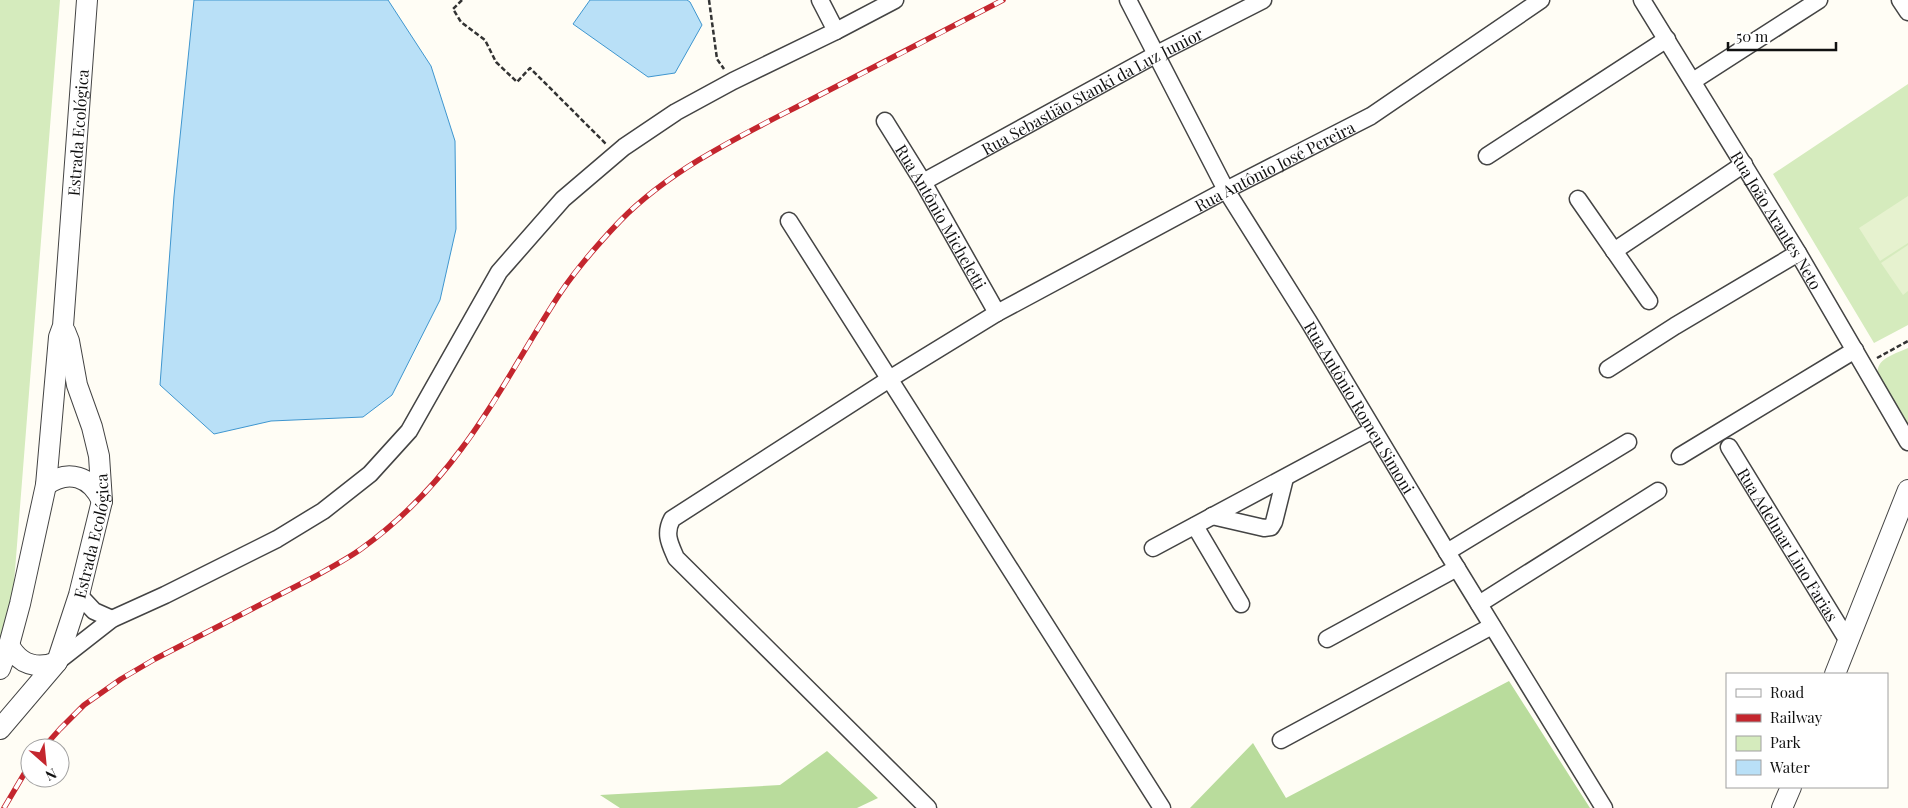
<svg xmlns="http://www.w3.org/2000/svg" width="1908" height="808" viewBox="0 0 1908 808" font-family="'Playfair Display',serif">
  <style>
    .green { fill: #d5ebbd }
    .forest { fill: #b9dc9c }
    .pitch { fill: #e6f2cf }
    .water { fill: #b9e0f7; stroke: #3f96cf }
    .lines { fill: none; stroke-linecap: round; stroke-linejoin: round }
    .minor-casing { stroke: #444; stroke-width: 19 }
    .tertiary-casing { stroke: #444; stroke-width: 22 }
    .path { stroke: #333; stroke-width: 2.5; stroke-dasharray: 5 2.5; stroke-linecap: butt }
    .minor { stroke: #fff; stroke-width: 16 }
    .tertiary { stroke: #fff; stroke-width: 20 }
    .rail-casing { stroke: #c4262e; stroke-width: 5.5 }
    .rail { stroke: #fff; stroke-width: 4; stroke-dasharray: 11; stroke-linecap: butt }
    .labels { text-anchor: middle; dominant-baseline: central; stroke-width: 5; stroke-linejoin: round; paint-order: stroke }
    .street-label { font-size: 16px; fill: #111; stroke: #fff }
  </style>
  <rect width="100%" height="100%" fill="#fffdf5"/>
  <path class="green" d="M0 0H60L11 621 0 647Z
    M1908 84V325L1874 343 1773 174Z
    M1908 348V425L1878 375C1875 358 1896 354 1908 348Z"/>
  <path class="forest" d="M1509 681 1590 808H1190L1253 743 1286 798Z
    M827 751 878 798 857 808H620L600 795 780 785Z"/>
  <path class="pitch" d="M1908 196V243L1880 261 1859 228Z
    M1908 245V291L1903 295 1881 263Z"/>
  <path class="water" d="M194 0H388L431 66 455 141 456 229 440 300 392 395 363 417 271 421 214 434 160 385 174 196Z
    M590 0H687L690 2 702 25 675 73 648 77 573 24Z"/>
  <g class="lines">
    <g class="minor-casing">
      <g id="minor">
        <path d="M820 0 836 31"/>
        <path id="s1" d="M1128 0 1226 190 1309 322 1447 552 1604 808"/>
        <path id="s2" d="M1642 0 1798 253 1908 442"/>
        <path d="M1900 0 1908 12"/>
        <path d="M1693 81 1819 0"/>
        <path id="s3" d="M885 121 923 182 997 313"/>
        <path d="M1487 156 1667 39"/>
        <path id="s4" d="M923 182 1155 55 1263 0"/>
        <path d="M1578 199 1649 301"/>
        <path d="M789 221 1162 808"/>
        <path d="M1614 251 1744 164"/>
        <path d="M1608 369 1675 326 1798 253"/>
        <path id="s5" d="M1729 447 1848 641"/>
        <path d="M1680 456 1855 350"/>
        <path d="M1212 516 1264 528 1271 527 1274 522 1285 478"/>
        <path d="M1195 526 1241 604"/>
        <path d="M1153 548 1373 430"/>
        <path d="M1447 552 1628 442"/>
        <path d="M79 595 94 611 112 619"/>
        <path d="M1479 604 1658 491"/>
        <path d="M1327 639 1457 568"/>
        <path d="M57 662 112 619 165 595 277 539 323 511 370 474 409 431 499 272 563 199 624 147 676 112 733 81 836 31 895 0"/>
        <path d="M1281 740 1492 626"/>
        <path id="s6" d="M928 808 676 558C670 544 664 534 672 519L891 378 997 313 1226 190 1371 116 1541 0"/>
      </g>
    </g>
    <g class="tertiary-casing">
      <g id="tertiary">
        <path d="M46 485C68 469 91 476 102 501"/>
        <path d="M9 645C19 664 37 670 57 662"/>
        <path id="s7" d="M0 669 9 645 20 604 46 485 59 337 63 326 87 0"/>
        <path d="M1835 674 1908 490"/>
        <path id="s8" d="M0 729 57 662 79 595 102 501 99 456 92 427 77 385 69 341 65 331"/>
        <path d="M1782 808 1791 787"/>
      </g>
    </g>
    <path class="path" d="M462 0 453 9 461 22 485 40 496 62 517 82 530 68 606 144
      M709 0 717 59 724 69
      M1877 358 1908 341"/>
    <use href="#minor" class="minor"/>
    <use href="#tertiary" class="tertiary"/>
    <g class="rail-casing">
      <path id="rail" d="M43 748 60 729 84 705 121 679 155 659 314 577C330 568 347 559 361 549 400 521 434 486 462 448 499 399 527 343 561 292 578 267 599 243 620 221 674 166 747 133 814 98 877 66 940 33 1003 0
        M4 808 30 764"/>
    </g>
    <use href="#rail" class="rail"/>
  </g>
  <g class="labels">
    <g class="street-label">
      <text stroke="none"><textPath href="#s4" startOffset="192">Rua Sebastião Stanki da Luz Junior</textPath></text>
      <text stroke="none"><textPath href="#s7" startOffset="544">Estrada Ecológica</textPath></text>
      <text stroke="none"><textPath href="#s6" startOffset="1095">Rua Antônio José Pereira</textPath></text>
      <text stroke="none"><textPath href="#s3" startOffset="111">Rua Antônio Micheletti</textPath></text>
      <text stroke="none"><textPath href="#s2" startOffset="258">Rua João Arantes Neto</textPath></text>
      <text stroke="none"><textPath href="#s1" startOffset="469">Rua Antônio Romeu Simoni</textPath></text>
      <text stroke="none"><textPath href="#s8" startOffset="219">Estrada Ecológica</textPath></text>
      <text stroke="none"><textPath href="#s5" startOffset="114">Rua Adelmar Lino Farias</textPath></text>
    </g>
  </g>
  <rect x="1726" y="673" width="162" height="115" fill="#ffffff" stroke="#a0a0a0"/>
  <rect x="1736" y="689" width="25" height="8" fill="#ffffff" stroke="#a0a0a0"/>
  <text x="1770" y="698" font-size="15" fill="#111111">Road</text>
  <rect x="1736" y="714" width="25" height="8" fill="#c4262e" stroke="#a0a0a0"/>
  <text x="1770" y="723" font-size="15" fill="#111111">Railway</text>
  <rect x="1736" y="736" width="25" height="15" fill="#d5ebbd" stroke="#a0a0a0"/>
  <text x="1770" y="748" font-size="15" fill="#111111">Park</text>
  <rect x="1736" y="760" width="25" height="15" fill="#b9e0f7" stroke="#a0a0a0"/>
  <text x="1770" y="773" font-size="15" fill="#111111">Water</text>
  <g transform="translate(45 763) rotate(153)"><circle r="24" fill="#ffffff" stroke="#a0a0a0"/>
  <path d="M0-4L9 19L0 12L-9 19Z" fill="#c4262e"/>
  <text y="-8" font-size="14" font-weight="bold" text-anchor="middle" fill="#111111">N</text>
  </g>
  <path d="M1728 42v8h108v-8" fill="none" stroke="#111111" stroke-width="2.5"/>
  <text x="1736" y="42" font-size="15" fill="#111111" stroke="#ffffff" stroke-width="4" paint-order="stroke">50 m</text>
</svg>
